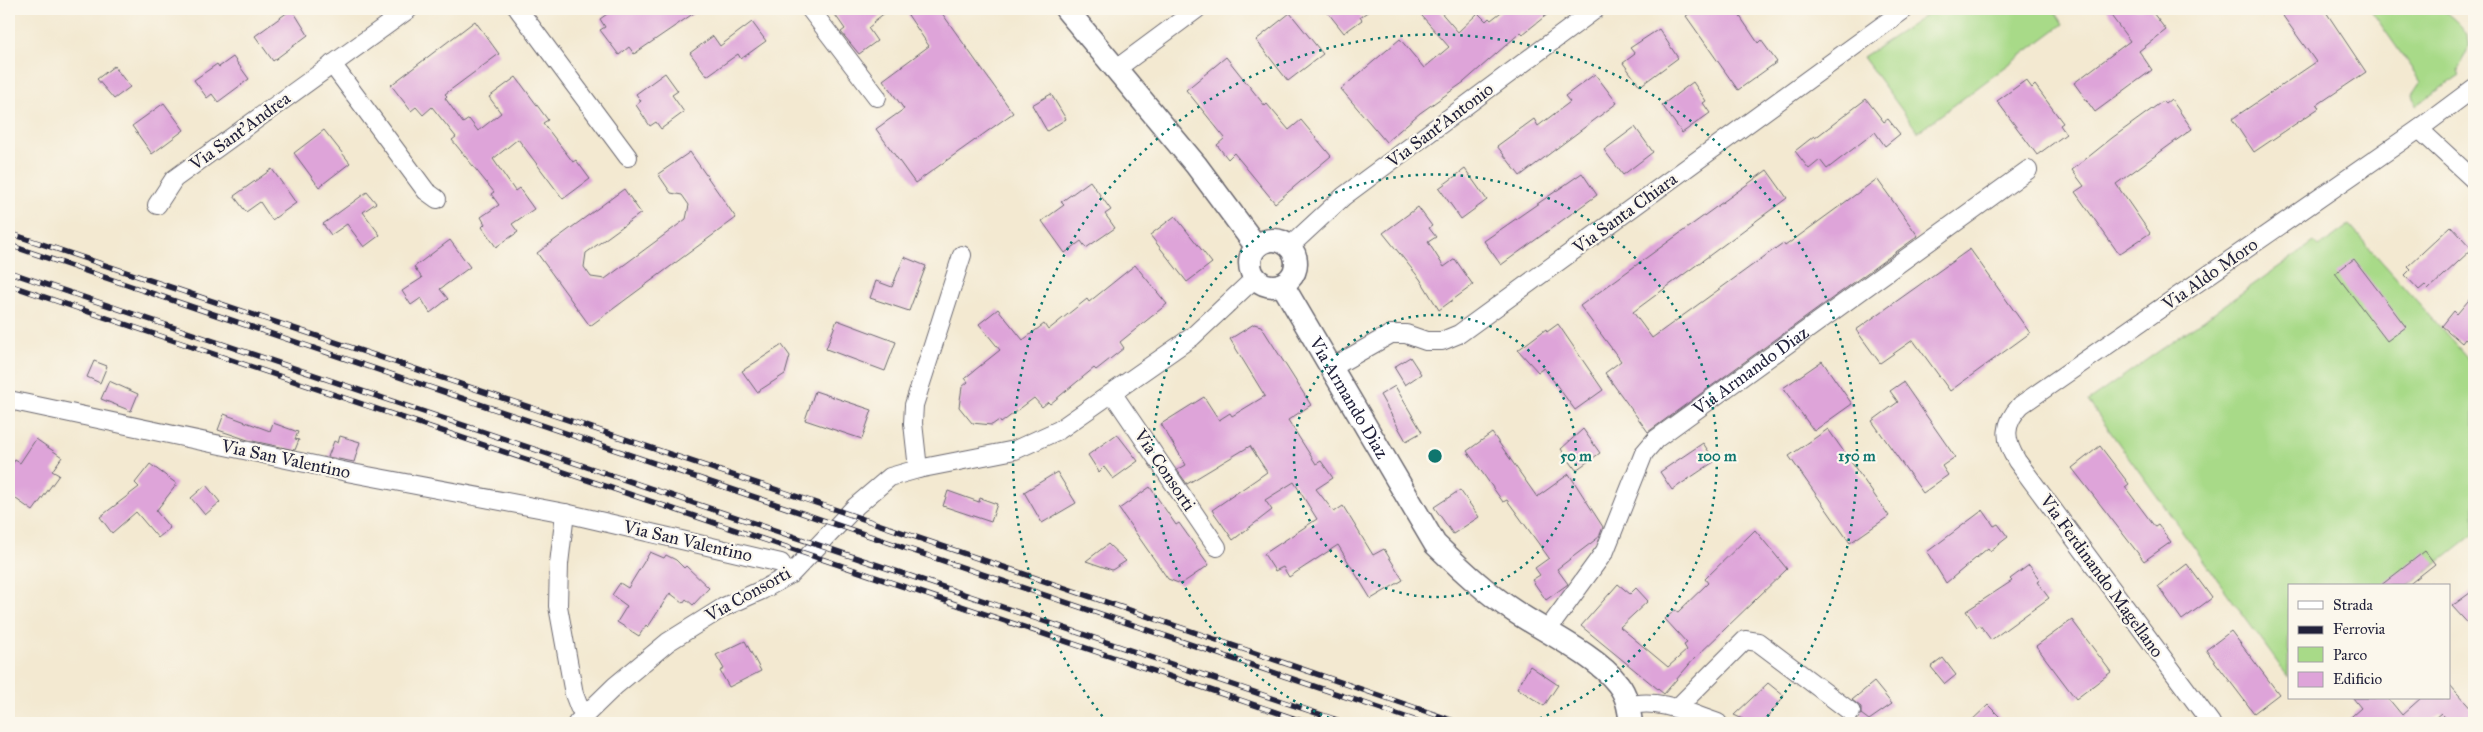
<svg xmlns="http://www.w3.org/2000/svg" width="2483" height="732" viewBox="0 0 2483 732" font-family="'IM FELL Great Primer',serif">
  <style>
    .green { fill: #a8da88; stroke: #657e62 }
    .building { fill: #dea4d9 }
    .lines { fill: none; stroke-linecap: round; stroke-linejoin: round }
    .minor-casing { stroke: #6b6870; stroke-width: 20 }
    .tertiary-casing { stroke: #6b6870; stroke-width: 25 }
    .minor { stroke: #fff; stroke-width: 18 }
    .tertiary { stroke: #fff; stroke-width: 22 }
    .rail-casing { stroke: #22223b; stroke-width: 5.5 }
    .rail { stroke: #fbf7ec; stroke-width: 4; stroke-dasharray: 11; stroke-linecap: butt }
    .ring { fill: none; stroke: #0f766e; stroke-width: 2.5; stroke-dasharray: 2.5 5 }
    .labels { text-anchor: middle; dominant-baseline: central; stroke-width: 4.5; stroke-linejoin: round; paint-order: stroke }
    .street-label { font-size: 18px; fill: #22223b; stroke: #fbf7ec }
    .centre { fill: #0f766e; stroke: #fbf7ec; stroke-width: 2.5 }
    .ring-label { font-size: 15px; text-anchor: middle; font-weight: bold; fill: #0f766e; stroke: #fbf7ec; stroke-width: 4.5; stroke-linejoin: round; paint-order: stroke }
  </style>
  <rect width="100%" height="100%" fill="#fbf7ec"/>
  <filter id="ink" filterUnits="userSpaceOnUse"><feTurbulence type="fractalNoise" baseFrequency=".02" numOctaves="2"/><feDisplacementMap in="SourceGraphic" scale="10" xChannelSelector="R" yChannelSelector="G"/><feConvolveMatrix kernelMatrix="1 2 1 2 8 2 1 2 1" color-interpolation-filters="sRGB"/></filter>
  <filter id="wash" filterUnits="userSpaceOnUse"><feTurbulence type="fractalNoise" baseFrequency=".0096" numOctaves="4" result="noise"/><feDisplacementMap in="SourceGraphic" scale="20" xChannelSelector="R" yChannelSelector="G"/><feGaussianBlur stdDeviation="1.12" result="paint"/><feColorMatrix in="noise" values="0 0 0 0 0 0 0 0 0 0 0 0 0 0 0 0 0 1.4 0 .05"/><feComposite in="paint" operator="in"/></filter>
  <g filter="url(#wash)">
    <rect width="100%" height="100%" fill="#f3e9d1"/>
    <path class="green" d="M1936 9H2054L2063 24 1918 132 1863 57Z
      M2370 9H2442C2453 19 2471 30 2469 47 2468 54 2461 63 2458 69L2460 75 2416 105 2413 94 2421 82Z
      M2349 225 2474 365V534L2408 586H2289L2288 677 2088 401 2314 242 2319 247Z"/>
    <g id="blocks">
      <path class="building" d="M292 9 308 35 273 61 255 36Z
        M614 9H700L634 54 629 47 619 55 600 30 605 27 600 19Z
        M831 9H890L873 22 874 23 868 28 877 41 859 54 841 32 845 29Z
        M904 9H939L1013 113 915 183 876 129 904 109 883 80 929 46Z
        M1325 9H1372L1360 17 1362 20 1344 33Z
        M1416 9H1438L1458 32 1478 13 1486 21 1489 18 1491 20 1505 9H1554L1523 34 1521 32 1464 82 1420 113 1386 142 1341 89 1400 39 1424 68 1449 47Z
        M1696 9H1735L1758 43 1761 40 1777 62 1738 90 1686 16Z
        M2106 9H2150L2166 30 2139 51 2152 70 2095 112 2074 83 2130 41Z
        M2278 9H2324L2366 72 2317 105 2319 108 2254 152 2232 119 2316 62Z
        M1290 13 1323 54 1288 81 1256 40Z
        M475 21 499 54 445 94 447 96 445 98 463 123 469 119 478 131 501 113 489 97 516 77 548 120 543 123 573 162 576 160 590 179 563 199 518 139 493 159 515 191 519 188 534 209 512 224 518 232 496 247 482 227 485 224 481 217 499 205 491 194 494 192 452 140 456 137 432 107 423 115 416 107 411 111 391 85Z
        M752 22 766 41 741 59 738 54 707 76 690 53 713 36 720 46Z
        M1659 29 1678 58 1640 86 1623 63 1635 54 1630 48Z
        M233 57 249 79 218 102 212 94 207 98 194 80 217 64 219 67Z
        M1226 57 1265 106 1267 104 1289 130 1301 120 1331 156 1275 203 1234 153 1228 159 1217 145 1225 138 1186 90Z
        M114 66 130 87 114 99 97 79Z
        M665 73 678 91 672 95 684 112 661 129 656 122 650 126 636 105 641 101 636 94Z
        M1595 74 1617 103 1520 176 1497 146 1534 119 1538 126 1570 102 1565 96Z
        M2026 80 2032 88 2035 85 2063 123 2060 125 2066 134 2037 155 1997 101Z
        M1693 82 1706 101 1703 103 1710 113 1682 133 1662 105Z
        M1051 94 1066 119 1047 131 1032 105Z
        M1866 99 1884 122 1888 119 1900 134 1885 146 1875 132 1827 169 1820 160 1809 169 1795 151 1814 136 1815 138Z
        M2171 99 2192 129 2116 184 2150 233 2119 254 2075 192 2084 186 2072 170 2112 138 2163 101 2165 104Z
        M164 103 184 130 152 154 132 126Z
        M1635 127 1653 152 1623 175 1604 150Z
        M324 130 350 163 319 187 294 153Z
        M690 152 736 218 590 326 537 253 624 189 641 213 586 253 584 267 591 277 605 279 686 219 689 205 682 195 671 193 658 174Z
        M272 169 296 203 272 220 260 202 246 212 234 196Z
        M1465 169 1487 200 1461 219 1439 188Z
        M1767 170 1787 198 1633 312 1652 338 1783 243 1785 246 1877 179 1918 236 1648 432 1605 373 1621 361 1580 306Z
        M1582 173 1597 195 1501 265 1484 241Z
        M1090 181 1111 210 1105 214 1115 228 1086 248 1081 241 1065 253 1042 221 1064 205 1061 202Z
        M367 192 376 203 363 212 380 235 364 247 347 224 331 235 323 224Z
        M1418 207 1432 226 1429 228 1436 237 1428 242 1444 267 1455 259 1473 285 1439 310 1420 279 1383 233Z
        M1175 216 1212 263 1187 282 1150 235Z
        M2451 226 2472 249 2429 289 2425 285 2419 290 2405 275 2411 269 2408 266Z
        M450 240 470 267 440 289 448 299 430 313 421 298 411 305 402 291 422 278 414 267Z
        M1970 249 2030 333 1950 391 1913 340 1880 363 1856 330Z
        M904 257 926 266 909 311 870 298 876 281 892 287Z
        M2354 259 2406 327 2387 341 2335 273Z
        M1135 265 1167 304 1120 342 1124 348 1096 370 1094 368 1050 404 1048 402 1042 407 1034 398 1001 423 999 420 992 425 972 423 959 407 962 387 968 382 965 378 1000 350 979 324 998 309 1023 340 1044 324 1048 330 1087 299 1089 302Z
        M2474 294V347L2465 339 2462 343 2442 326 2454 311 2457 314Z
        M837 320 896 342 885 371 826 349Z
        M1254 324 1261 326 1311 405 1288 420 1316 464 1321 461 1333 478 1316 489 1334 512 1343 506 1373 555 1384 549 1403 580 1371 599 1338 545 1289 577 1283 567 1275 571 1264 554 1317 519 1294 482 1265 500 1272 510 1233 540 1212 510 1267 472 1250 446 1187 484 1177 470 1186 465 1161 424 1204 397 1219 420 1230 413 1232 416 1265 396 1230 339Z
        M1558 324 1603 390 1575 410 1544 368 1538 372 1518 350 1546 329 1547 332Z
        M782 345 790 356 785 374 757 392 742 371Z
        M1410 357 1421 374 1405 385 1394 367Z
        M94 361 107 366 100 383 87 377Z
        M1822 361 1852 404 1814 431 1783 388Z
        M109 381 138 394 131 411 101 399Z
        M1903 382 1955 457 1942 466 1948 475 1923 493 1872 421 1898 402 1890 391Z
        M1395 386 1422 432 1406 441 1380 395Z
        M815 391 872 410 862 439 805 420Z
        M224 414 270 431 273 423 298 432 295 439 299 440 295 450 248 440 218 430Z
        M1583 429 1600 453 1576 470 1561 449Z
        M1828 429 1889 516 1850 543 1789 456Z
        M1492 433 1537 497 1569 474 1603 527 1599 537 1557 569 1568 584 1546 600 1532 580 1540 575 1535 568 1549 558 1507 500 1503 502 1467 451Z
        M1117 434 1138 461 1113 479 1104 467 1099 472 1088 455Z
        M340 436 360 442 354 462 328 457 334 441 338 443Z
        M36 439 62 457 52 471 59 475 33 511 9 494V469L15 460 20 463Z
        M1703 443 1715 461 1672 490 1660 472Z
        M2100 446 2129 484 2125 487 2155 527 2158 525 2171 542 2144 561 2072 468Z
        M150 464 177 484 156 511 170 528 158 538 136 512 112 533 100 517 139 487 135 483Z
        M1057 472 1076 503 1042 523 1024 492Z
        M206 485 220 502 205 515 191 498Z
        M1150 487 1176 525 1179 523 1209 565 1181 584 1168 579 1119 509Z
        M1460 490 1479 517 1453 534 1434 507Z
        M948 491 979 502 980 498 997 504 991 522 943 506Z
        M1983 510 1994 526 1998 524 2008 537 1990 551 1988 548 1946 583 1927 552Z
        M1755 530 1787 569 1694 659 1664 694 1581 626 1618 584 1630 594 1636 588 1648 601 1620 627 1668 667 1687 650 1684 645 1687 643 1665 619 1675 610 1678 612 1708 583 1705 579Z
        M1108 544 1126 561 1112 570 1086 561Z
        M2425 551 2435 564 2407 586H2380Z
        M650 552 664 558 666 555 676 560 684 568 686 566 709 588 693 605 686 599 683 603 670 593 648 627 646 625 639 636 617 622 627 606 612 595 620 583 628 588Z
        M2187 564 2212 598 2182 620 2158 586Z
        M2029 565 2040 580 2037 582 2049 598 1991 640 1980 625 1977 627 1966 611 2012 581 2010 579Z
        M2474 590V630L2452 606Z
        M2072 620 2111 672 2076 699 2036 646Z
        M2231 631 2279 694 2254 713 2206 650Z
        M745 641 761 671 729 687 720 671 724 669 716 655Z
        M1943 658 1956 675 1945 684 1931 667Z
        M1530 666 1558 685 1544 706 1517 688Z
        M1874 682 1892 704 1869 720 1861 714V707L1852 700Z
        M1768 683 1784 696 1763 723H1751L1734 715Z
        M2449 684 2474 712V723H2451L2441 713 2429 723H2344L2361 708 2353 698H2388L2402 715 2421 698H2449Z
        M1988 705 2006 723H1969Z"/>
    </g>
  </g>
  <g filter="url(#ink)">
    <use href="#blocks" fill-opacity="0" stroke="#6b6870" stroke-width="1"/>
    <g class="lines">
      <g class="minor-casing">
        <g id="minor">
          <path d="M518 9 628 157"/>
          <path d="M810 9 877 97"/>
          <path d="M332 64 426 191 437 199"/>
          <path d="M1116 69 1197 9"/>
          <path d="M2419 129 2474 180"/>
          <path d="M157 205 174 179 409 9"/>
          <path d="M1289 247 1344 196 1596 9"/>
          <path d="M1331 368 1391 334H1406L1426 341H1442L1459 334 1905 9"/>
          <path d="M1113 394 1217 547"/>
          <path d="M9 400 352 473 565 513 781 563"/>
          <path d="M918 469 913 423 914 405 962 255"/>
          <path d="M565 513 559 564 558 606 574 694 579 707 585 714"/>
          <path id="s1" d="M1546 632 1605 551 1644 453 1656 439 2028 170"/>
          <path d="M1629 706C1657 697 1691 714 1718 723"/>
          <path d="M1677 708 1745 640 1758 642 1851 712"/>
          <path d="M577 723 615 686 668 642 724 607 762 590 791 574 856 506 890 477 918 469 1015 450 1059 430 1192 337 1255 278"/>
          <path d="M2211 723 2017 461C2004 440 2003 424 2021 405L2419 129 2474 88"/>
        </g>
      </g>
      <g class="tertiary-casing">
        <g id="tertiary">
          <path d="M1066 9 1196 165 1256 246"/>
          <circle cx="1273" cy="263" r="23"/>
          <path id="s2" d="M1282 284 1435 544C1460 568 1485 592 1514 611 1544 631 1597 656 1618 684 1627 695 1629 709 1631 723"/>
        </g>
      </g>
      <use href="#minor" class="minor"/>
      <use href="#tertiary" class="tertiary"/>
      <g class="rail-casing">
        <path id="rail" d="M9 233 825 506 1460 723
          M9 245 1423 723
          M9 272 1346 723
          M9 285 1308 723"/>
      </g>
      <use href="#rail" class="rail"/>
    </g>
  </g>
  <g class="ring">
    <circle cx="1435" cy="456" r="141"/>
    <path d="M1343 723A282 282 0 1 1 1527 723"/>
    <path d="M1107 722A422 422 0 1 1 1763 722"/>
  </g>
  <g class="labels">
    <g class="street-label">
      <text transform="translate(1440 125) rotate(-37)">Via Sant'Antonio</text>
      <text transform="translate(240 131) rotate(-36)">Via Sant'Andrea</text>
      <text transform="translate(1625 213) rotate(-36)">Via Santa Chiara</text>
      <text transform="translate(2210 274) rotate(-35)">Via Aldo Moro</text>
      <text stroke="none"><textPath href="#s1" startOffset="341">Via Armando Diaz</textPath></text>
      <text stroke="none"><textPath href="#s2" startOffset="132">Via Armando Diaz</textPath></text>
      <text transform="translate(286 459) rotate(12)">Via San Valentino</text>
      <text transform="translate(1165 470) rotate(56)">Via Consorti</text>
      <text transform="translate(688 541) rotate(13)">Via San Valentino</text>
      <text transform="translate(2102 576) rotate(54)">Via Ferdinando Magellano</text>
      <text transform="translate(748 594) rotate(-29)">Via Consorti</text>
    </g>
  </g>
  <circle cx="1435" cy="456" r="8" class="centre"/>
  <g class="ring-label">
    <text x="1576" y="461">50 m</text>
    <text x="1717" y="461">100 m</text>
    <text x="1857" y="461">150 m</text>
  </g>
  <rect width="2483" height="732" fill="none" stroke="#fbf7ec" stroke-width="30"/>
  <rect x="2288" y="584" width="162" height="115" fill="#fbf7ec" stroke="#a4a2a5"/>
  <rect x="2298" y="601" width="25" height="8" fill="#ffffff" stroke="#a4a2a5"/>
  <text x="2333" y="610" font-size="15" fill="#22223b">Strada</text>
  <rect x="2298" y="626" width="25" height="8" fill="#22223b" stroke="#a4a2a5"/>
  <text x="2333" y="634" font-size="15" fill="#22223b">Ferrovia</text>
  <rect x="2298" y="647" width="25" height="15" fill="#a8da88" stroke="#a4a2a5"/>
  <text x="2333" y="660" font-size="15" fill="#22223b">Parco</text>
  <rect x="2298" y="672" width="25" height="15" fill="#dea4d9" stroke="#a4a2a5"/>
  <text x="2333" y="684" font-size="15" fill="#22223b">Edificio</text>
</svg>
